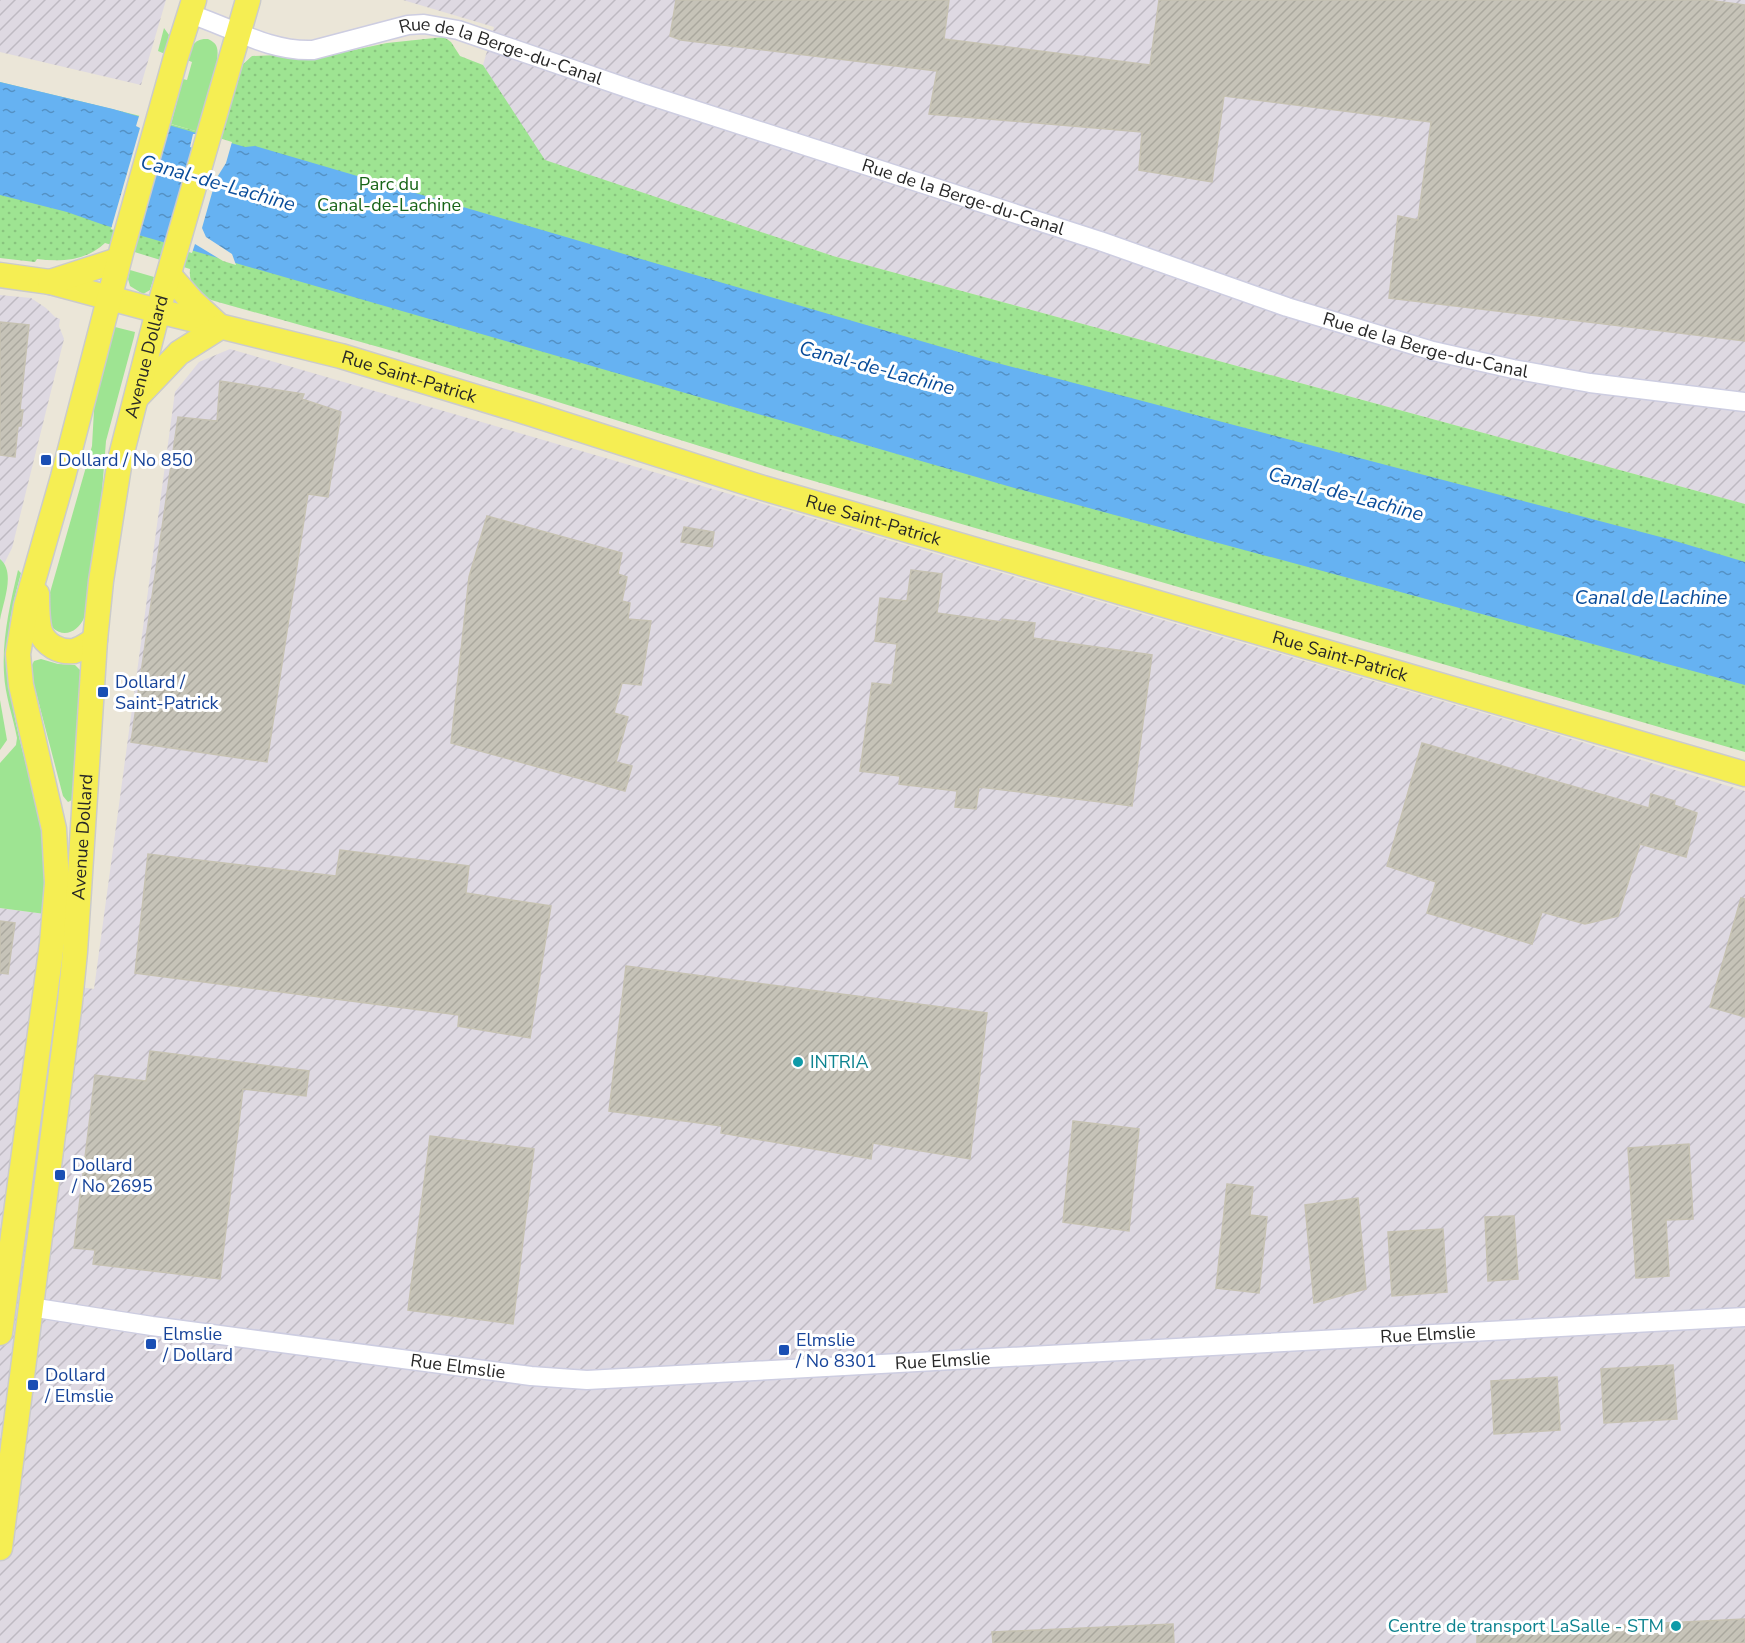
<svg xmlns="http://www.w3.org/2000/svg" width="1745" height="1643" viewBox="0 0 1745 1643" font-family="'Nunito Sans',sans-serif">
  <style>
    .industrial { fill: url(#industrial-furrows) }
    .grass { fill: #9ee492 }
    .park { fill: url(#park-dots) }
    .water { fill: url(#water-ripples) }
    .pier { fill: #ebe6d8 }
    .building { fill: url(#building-hatch); stroke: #c6c2b2; stroke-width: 1.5 }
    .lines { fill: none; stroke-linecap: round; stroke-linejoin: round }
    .minor-casing { stroke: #cdcde1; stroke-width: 21 }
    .major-casing { stroke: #cbcbcb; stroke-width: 27 }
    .minor { stroke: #fff; stroke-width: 18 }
    .major { stroke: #f5ee53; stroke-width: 24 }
    .transit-dot { fill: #1a4fb4; stroke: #fff; stroke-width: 2 }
    .culture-dot { fill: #0f9aa8; stroke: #fff; stroke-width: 2 }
    .labels { text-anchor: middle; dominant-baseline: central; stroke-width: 6; stroke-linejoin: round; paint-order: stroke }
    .street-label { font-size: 18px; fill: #272727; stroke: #fff }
    .park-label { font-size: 18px; fill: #186517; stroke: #fff }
    .transit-label { font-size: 18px; fill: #164399; stroke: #fff; text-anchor: start }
    .culture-label { font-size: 18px; fill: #0d838f; stroke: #fff; text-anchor: start }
    .water-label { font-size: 20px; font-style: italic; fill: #094c9a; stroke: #fff }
  </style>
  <defs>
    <pattern id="industrial-furrows" width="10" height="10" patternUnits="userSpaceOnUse" patternTransform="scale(1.5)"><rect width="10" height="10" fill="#ded9e2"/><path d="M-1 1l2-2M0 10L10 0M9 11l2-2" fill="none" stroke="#bebac2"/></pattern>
    <pattern id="park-dots" width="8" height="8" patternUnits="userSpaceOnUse" patternTransform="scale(1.5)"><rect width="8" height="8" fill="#9ee492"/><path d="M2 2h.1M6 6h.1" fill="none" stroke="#88c47e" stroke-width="1.8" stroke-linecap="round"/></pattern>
    <pattern id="water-ripples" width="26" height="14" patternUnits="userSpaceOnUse" patternTransform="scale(1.5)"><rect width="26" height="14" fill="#66b2f2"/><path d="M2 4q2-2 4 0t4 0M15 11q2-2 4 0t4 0" fill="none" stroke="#5491c4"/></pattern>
    <pattern id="building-hatch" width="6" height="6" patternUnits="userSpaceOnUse" patternTransform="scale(1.5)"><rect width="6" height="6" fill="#c6c3b8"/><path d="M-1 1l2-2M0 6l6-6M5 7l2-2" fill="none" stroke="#aaa89e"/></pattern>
  </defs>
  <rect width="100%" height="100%" fill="#ebe6d8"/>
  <path class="industrial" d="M0 0H166L141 85 0 52Z
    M403 0H1745V504L833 256 544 160 483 65 494 27Z
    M0 295 31 298 46 308 55 317 60 319 59 326 64 339 12 548 0 572Z
    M230 349 1528 726 1745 791V1643H0V908L45 914 36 981 94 989 175 392 199 362Z"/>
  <path class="grass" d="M164 28 169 35 165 54 158 51Z
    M208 39C212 41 216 43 217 48 221 61 203 116 199 132L171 124 183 79 187 80 192 62 187 60C191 48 193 38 208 39Z
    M130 270 154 277 150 290 143 294 130 286 128 279Z
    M115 327 135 332 134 337 106 441 98 541 87 618H84C79 630 65 639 53 628 49 623 47 616 45 610L92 446 95 392 104 355Z
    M0 559C16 572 3 602 0 620Z
    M18 570 21 573C15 596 8 621 8 645 5 712 33 776 44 841 48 864 45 891 45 914L0 908V763L16 745 17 738C13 716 5 696 4 673 2 638 10 604 18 570Z
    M41 659 58 664 75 665 83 673 74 799 68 802 63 796 30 669 34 661Z
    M0 700 7 740 0 750Z"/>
  <path class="park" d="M444 37 451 42 460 56 483 65 545 160 833 256 1745 504V752L783 472 400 353 218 302 201 297 202 293C192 289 189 279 190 269L105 243C86 261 61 262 37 259L35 262 0 258V82C73 100 147 116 219 138L240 67 252 56 279 55 311 59 387 43Z"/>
  <path class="water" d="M0 82 113 109 245 147 255 146 986 360 1672 540 1745 562V685L1011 487 104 225 67 212 0 195Z"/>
  <path class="pier" d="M140 113 171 123 135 237 111 229 140 128 136 126Z
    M197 131 232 142 226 163 216 179 202 228 206 237 232 254 236 265 223 261 195 244 192 253 165 245 193 148 190 147 193 134H196Z"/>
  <path class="building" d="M676 0H949L944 39 1150 65 1159 0H1707L1745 5V341L1389 298 1398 216 1418 220 1431 122 1224 96 1212 182 1139 170 1142 132 929 114 937 71 681 40 670 36Z
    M0 322 29 325 20 410H23L21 426H18L15 457 0 455Z
    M220 381 304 394 302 399 341 412 328 497 308 494 267 762 131 742 178 417 217 421Z
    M487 516 622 553 618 574 627 577 622 601 630 603 628 619 651 621 641 685 622 683 614 713 628 717 616 762 632 766 625 791 451 743 469 577Z
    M684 527 714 532 712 547 681 542Z
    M911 570 942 574 937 613 1002 622V619L1035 623 1033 638 1152 655 1132 806 979 787 976 809 955 807 957 791 899 784 900 776 860 771 872 683 892 685 897 644 875 641 880 598 907 601Z
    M1422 743 1649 808 1651 794 1675 801 1674 805 1697 813 1686 857 1640 844 1618 916 1585 924 1542 912 1532 944 1427 913 1436 882 1387 866Z
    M340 850 469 866 466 893 551 906 530 1038 458 1026 459 1015 135 973 148 854 336 876Z
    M1741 898 1745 899V1017L1710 1007Z
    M0 921 15 923 8 974 0 973Z
    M626 966 987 1013 970 1159 873 1143 871 1159 721 1133 722 1126 609 1111Z
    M150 1051 309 1071 306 1096 243 1089 220 1279 93 1264 95 1250 74 1248 95 1075 146 1081Z
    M1073 1121 1139 1129 1129 1231 1063 1222Z
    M430 1136 534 1149 513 1324 408 1310Z
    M1689 1144 1693 1219 1666 1220 1669 1276 1636 1278 1628 1148Z
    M1227 1184 1253 1187 1250 1215 1267 1217 1259 1293 1216 1288Z
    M1358 1198 1366 1289 1314 1303 1305 1205Z
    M1514 1216 1518 1279 1488 1281 1485 1217Z
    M1443 1229 1447 1292 1392 1296 1388 1232Z
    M1673 1365 1677 1419 1604 1423 1601 1369Z
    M1557 1377 1560 1430 1494 1434 1491 1381Z
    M1745 1619V1643H1477V1632Z
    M1173 1624 1174 1643H993L992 1632Z"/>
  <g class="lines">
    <g class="minor-casing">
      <g id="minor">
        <path id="s1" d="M190 14C230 27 270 52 313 50L408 25 424 24 458 30 642 93 1100 241 1287 307 1433 351 1513 369 1590 383 1745 402"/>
        <path id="s2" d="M30 1307 152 1326 531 1376 587 1380 1745 1317"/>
      </g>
    </g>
    <g class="major-casing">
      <g id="major">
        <path id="s3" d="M0 275 50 282 158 311 341 356 532 414 763 488 1745 774"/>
        <path d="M169 275 192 301 216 323"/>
        <path d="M50 282 118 260"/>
        <path d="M138 396 179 353 220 327"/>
        <path d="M37 594C37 606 37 620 40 631 45 645 60 653 74 651 82 649 88 644 95 640"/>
        <path d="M0 1333 52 943 57 883 54 829 21 685 18 654 26 606 63 477 122 249 176 57 194 0"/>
        <path id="s4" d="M0 1548 70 1002 75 952 95 640 101 581 120 460 158 311 248 0"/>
      </g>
    </g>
    <use href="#minor" class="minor"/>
    <use href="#major" class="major"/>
  </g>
  <g class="transit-dot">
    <rect x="40" y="454" width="12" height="12" rx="3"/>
    <rect x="97" y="686" width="12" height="12" rx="3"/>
    <rect x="54" y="1169" width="12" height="12" rx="3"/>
    <rect x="145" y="1338" width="12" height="12" rx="3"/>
    <rect x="778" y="1344" width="12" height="12" rx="3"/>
    <rect x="27" y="1379" width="12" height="12" rx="3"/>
  </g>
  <g class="culture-dot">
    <circle cx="798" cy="1062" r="6"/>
    <circle cx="1676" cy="1626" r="6"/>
  </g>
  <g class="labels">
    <g class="street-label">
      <text stroke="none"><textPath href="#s1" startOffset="324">Rue de la Berge-du-Canal</textPath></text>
      <text stroke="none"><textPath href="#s1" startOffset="810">Rue de la Berge-du-Canal</textPath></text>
      <text stroke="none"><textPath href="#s1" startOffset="1296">Rue de la Berge-du-Canal</textPath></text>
      <text stroke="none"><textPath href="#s4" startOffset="1202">Avenue Dollard</textPath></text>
      <text stroke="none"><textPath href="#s3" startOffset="422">Rue Saint-Patrick</textPath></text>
      <text stroke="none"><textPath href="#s3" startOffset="908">Rue Saint-Patrick</textPath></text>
      <text stroke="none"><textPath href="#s3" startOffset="1394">Rue Saint-Patrick</textPath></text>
      <text stroke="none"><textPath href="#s4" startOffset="716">Avenue Dollard</textPath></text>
      <text stroke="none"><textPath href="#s2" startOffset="1404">Rue Elmslie</textPath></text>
      <text stroke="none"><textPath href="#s2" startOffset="918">Rue Elmslie</textPath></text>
      <text stroke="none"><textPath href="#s2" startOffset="432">Rue Elmslie</textPath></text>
    </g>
    <g class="park-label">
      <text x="389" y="184">Parc du<tspan x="389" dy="21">Canal-de-Lachine</tspan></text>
    </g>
    <g class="transit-label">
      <text x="58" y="460">Dollard / No 850</text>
      <text x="115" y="682">Dollard /<tspan x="115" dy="21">Saint-Patrick</tspan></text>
      <text x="72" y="1165">Dollard<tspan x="72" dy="21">/ No 2695</tspan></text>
      <text x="163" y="1334">Elmslie<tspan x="163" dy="21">/ Dollard</tspan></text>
      <text x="796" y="1340">Elmslie<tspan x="796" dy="21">/ No 8301</tspan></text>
      <text x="45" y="1375">Dollard<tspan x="45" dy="21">/ Elmslie</tspan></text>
    </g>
    <g class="culture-label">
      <text x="810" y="1062">INTRIA</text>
      <text x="1664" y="1626" text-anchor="end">Centre de transport LaSalle - STM</text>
    </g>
    <g class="water-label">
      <text transform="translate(218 183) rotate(16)">Canal-de-Lachine</text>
      <text transform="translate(877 368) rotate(15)">Canal-de-Lachine</text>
      <text transform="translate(1346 494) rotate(15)">Canal-de-Lachine</text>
      <text x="1651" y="597">Canal de Lachine</text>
    </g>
  </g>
</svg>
